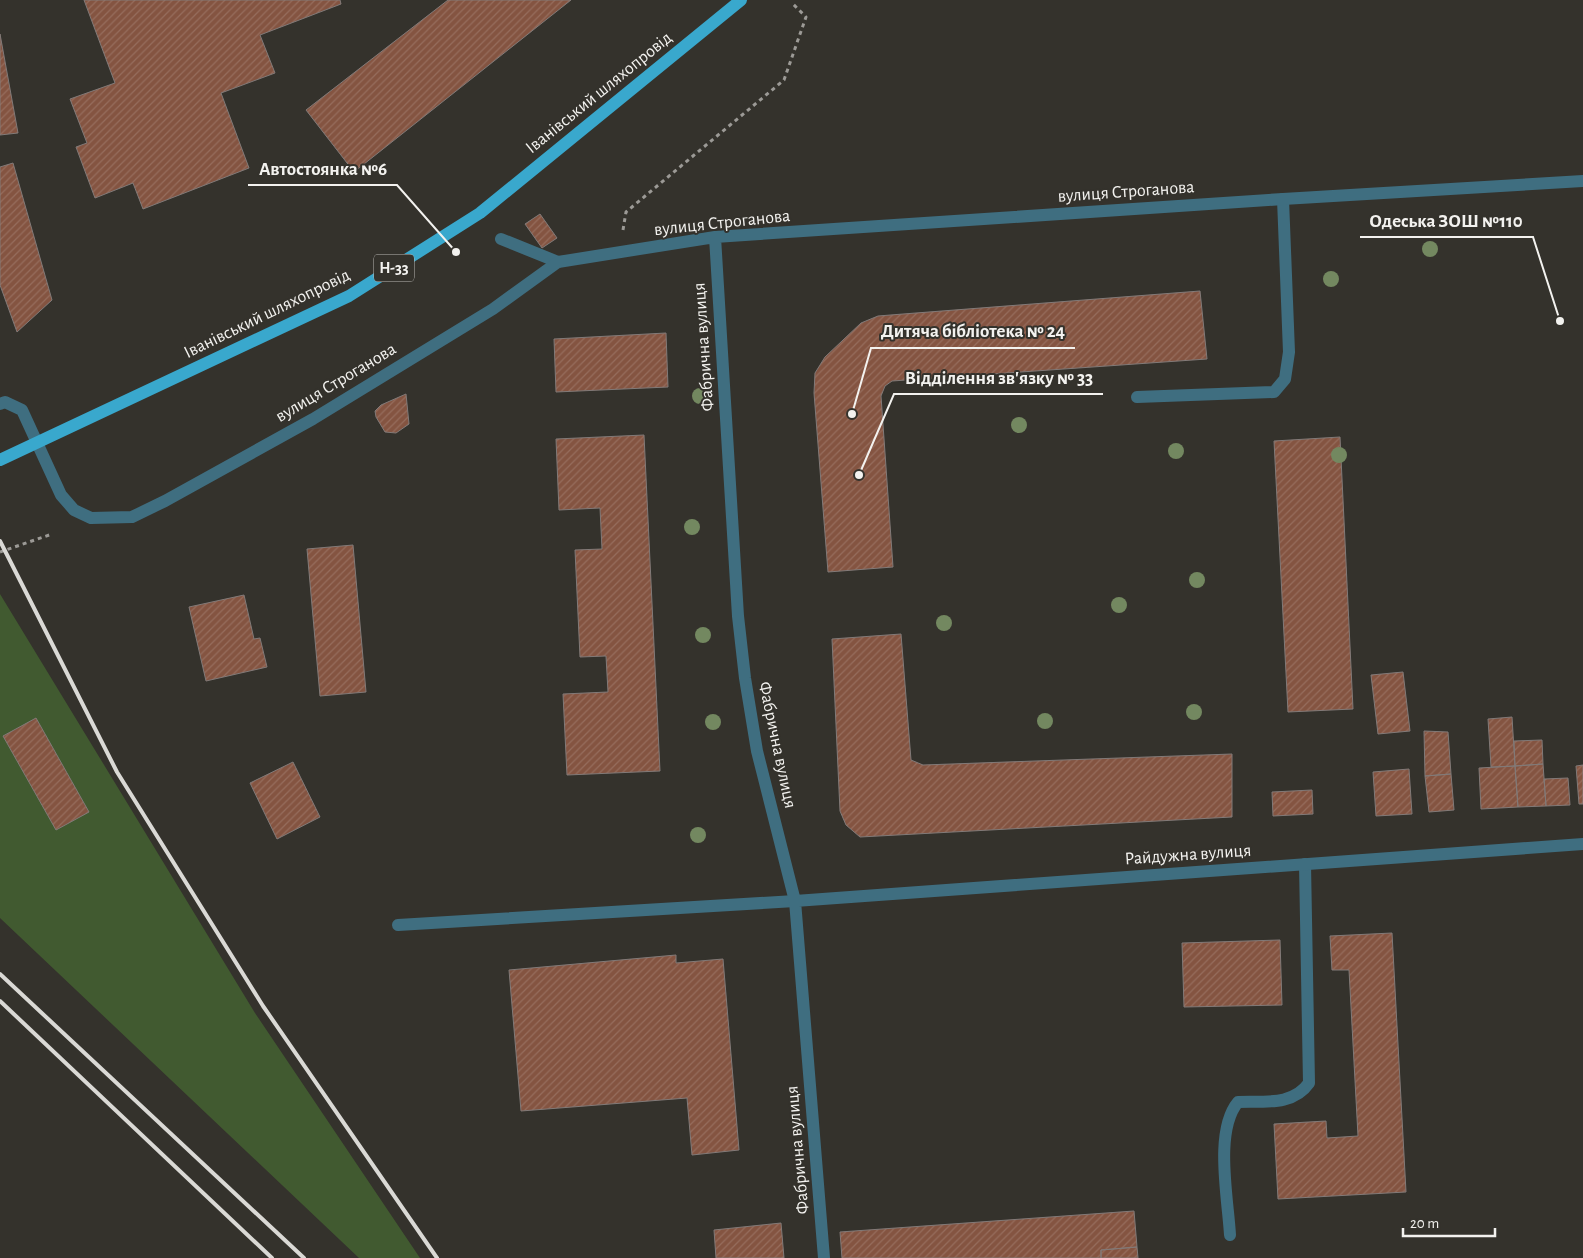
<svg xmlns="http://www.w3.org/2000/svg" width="1583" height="1258" viewBox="0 0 1583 1258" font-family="'Alegreya Sans',sans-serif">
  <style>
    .grass { fill: #415a30 }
    .building { fill: url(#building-hatch); stroke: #827a78 }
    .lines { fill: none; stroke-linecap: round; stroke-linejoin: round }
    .path { stroke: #9c9a96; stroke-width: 3; stroke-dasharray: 4 4; stroke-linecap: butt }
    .service { stroke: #3f6e80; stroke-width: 12 }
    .minor { stroke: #3f6e80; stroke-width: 12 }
    .primary { stroke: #39a8cd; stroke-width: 12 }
    .rail { stroke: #dad9d5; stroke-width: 4 }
    .tree { fill: #738860 }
    .labels { text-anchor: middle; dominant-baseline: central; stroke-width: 4; stroke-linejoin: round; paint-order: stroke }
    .shield { fill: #34322c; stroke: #bab8b4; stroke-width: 1 }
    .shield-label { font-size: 16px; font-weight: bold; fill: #f3f2ef }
    .street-label { font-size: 18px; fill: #f3f2ef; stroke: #34322c }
    .leader { fill: none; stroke: #f3f2ef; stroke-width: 2 }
    .callout-dot { fill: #f3f2ef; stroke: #34322c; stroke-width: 2 }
    .callout-label { font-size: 19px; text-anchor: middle; font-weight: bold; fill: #f3f2ef; stroke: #34322c; stroke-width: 4; stroke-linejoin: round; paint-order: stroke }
  </style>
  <defs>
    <pattern id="building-hatch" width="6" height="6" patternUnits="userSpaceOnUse" patternTransform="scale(1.25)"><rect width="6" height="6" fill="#845441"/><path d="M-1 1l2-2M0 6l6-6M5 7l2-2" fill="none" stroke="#966d5d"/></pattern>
  </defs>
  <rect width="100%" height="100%" fill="#34322c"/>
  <path class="grass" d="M0 594 255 1013 420 1258H359L0 918Z"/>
  <path class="building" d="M84 0H340L341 4 260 35 275 73 221 93 249 168 143 209 133 183 95 198 76 147 87 143 70 99 115 83Z
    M448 0H571L354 172 306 110Z
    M0 34 18 133 0 135Z
    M13 163 52 300 17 332 0 285V167Z
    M540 214 557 238 542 248 525 224Z
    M1200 291 1207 359 892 381 885 386 881 396 893 567 828 572 814 393 815 373 825 357 861 323 878 316 903 314Z
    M666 333 668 387 556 392 554 339Z
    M406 394 409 424 396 433 385 432 376 417 375 411 381 405Z
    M644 435 660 771 567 775 563 694 608 692 606 656 580 657 575 550 602 549 600 508 559 510 556 439Z
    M1340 437 1353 709 1288 712 1274 441Z
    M353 545 366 692 320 696 307 549Z
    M244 595 254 639 260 638 267 667 206 681 189 607Z
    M901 634 911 760 923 765 1232 754V817L860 837 846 825 840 811 832 639Z
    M1403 672 1410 731 1378 734 1371 675Z
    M1512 717 1515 766 1491 767 1488 719Z
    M36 718 89 812 56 830 3 736Z
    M1424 731 1448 732 1451 774 1425 776Z
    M1542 740 1543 764 1515 766 1514 741Z
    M293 762 320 817 277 839 250 783Z
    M1543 764 1546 806 1518 807 1515 766Z
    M1583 765V804H1579L1576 766Z
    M1515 766 1518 807 1481 809 1479 768Z
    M1409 769 1412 814 1376 816 1373 772Z
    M1451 774 1454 810 1429 812 1425 776Z
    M1568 778 1570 805 1546 806 1544 779Z
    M1312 790 1313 814 1273 816 1272 792Z
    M1392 933 1406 1192 1278 1199 1274 1124 1326 1121 1327 1138 1358 1136 1349 970H1332L1330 936Z
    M1280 940 1282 1005 1184 1007 1182 943Z
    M676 955V963L723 959 739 1150 692 1155 687 1098 521 1111 509 970Z
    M1134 1211 1137 1247 1101 1250V1258H842L840 1232Z
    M781 1223 784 1258H716L714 1230Z
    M1137 1247 1138 1258H1101V1250Z"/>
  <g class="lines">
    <path class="path" d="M623 230 626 212 784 80 806 17 792 3
      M0 552 52 534"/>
    <path class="service" d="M501 239 558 262
      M1137 397 1274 392 1285 379 1289 352 1283 199
      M398 925 795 901
      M1230 1235C1228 1198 1214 1131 1238 1102 1264 1101 1293 1106 1309 1083L1305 864"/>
    <path class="minor" d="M715 237 738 616 745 678 757 751 795 901 824 1258
      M0 404 5 402 22 410 61 495 74 510 91 518 132 517 165 501 313 419 493 309 558 262 715 237 1283 199 1583 181
      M795 901 1583 844"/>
    <path class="primary" d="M0 460 349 296 480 213 741 0"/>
    <path class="rail" d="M0 541 117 772 263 1006 437 1258
      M0 974 304 1258
      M0 1001 272 1258"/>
  </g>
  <g class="tree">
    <circle cx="1430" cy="249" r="8"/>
    <circle cx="1331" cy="279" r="8"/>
    <circle cx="700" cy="396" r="8"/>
    <circle cx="1019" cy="425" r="8"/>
    <circle cx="1176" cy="451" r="8"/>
    <circle cx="1339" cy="455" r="8"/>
    <circle cx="692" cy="527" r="8"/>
    <circle cx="1197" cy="580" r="8"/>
    <circle cx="1119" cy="605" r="8"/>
    <circle cx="944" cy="623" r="8"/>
    <circle cx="703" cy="635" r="8"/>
    <circle cx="1194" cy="712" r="8"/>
    <circle cx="1045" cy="721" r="8"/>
    <circle cx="713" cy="722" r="8"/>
    <circle cx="698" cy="835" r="8"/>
  </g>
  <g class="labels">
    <rect class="shield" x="374" y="254.5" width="40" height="27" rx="4"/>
    <g class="shield-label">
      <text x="394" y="268">Н-33</text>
    </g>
    <g class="street-label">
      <text transform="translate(599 93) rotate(-39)">Іванівський шляхопровід</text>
      <text transform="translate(1126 192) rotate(-4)">вулиця Строганова</text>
      <text transform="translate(722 223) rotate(-6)">вулиця Строганова</text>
      <text transform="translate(267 314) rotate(-26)">Іванівський шляхопровід</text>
      <text transform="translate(704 347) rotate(-94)">Фабрична вулиця</text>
      <text transform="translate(336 383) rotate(-31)">вулиця Строганова</text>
      <text transform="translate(777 745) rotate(78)">Фабрична вулиця</text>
      <text transform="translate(1188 855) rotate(-4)">Райдужна вулиця</text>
      <text transform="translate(798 1150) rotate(-95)">Фабрична вулиця</text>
    </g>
  </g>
  <path class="leader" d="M456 252L397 185H248M1560 321L1533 237H1360M852 414L871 348H1075M859 475L894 394H1103"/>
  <g class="callout-dot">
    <circle cx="456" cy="252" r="5"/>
    <circle cx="1560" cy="321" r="5"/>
    <circle cx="852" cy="414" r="5"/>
    <circle cx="859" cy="475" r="5"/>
  </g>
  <g class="callout-label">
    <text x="323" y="175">Автостоянка №6</text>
    <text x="1446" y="227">Одеська ЗОШ №110</text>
    <text x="973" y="337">Дитяча бібліотека № 24</text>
    <text x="999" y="384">Відділення зв'язку № 33</text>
  </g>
  <path d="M1403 1228v8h92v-8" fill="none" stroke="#f3f2ef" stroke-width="2.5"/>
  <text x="1410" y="1228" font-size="15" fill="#f3f2ef" stroke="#34322c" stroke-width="4" paint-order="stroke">20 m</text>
</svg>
